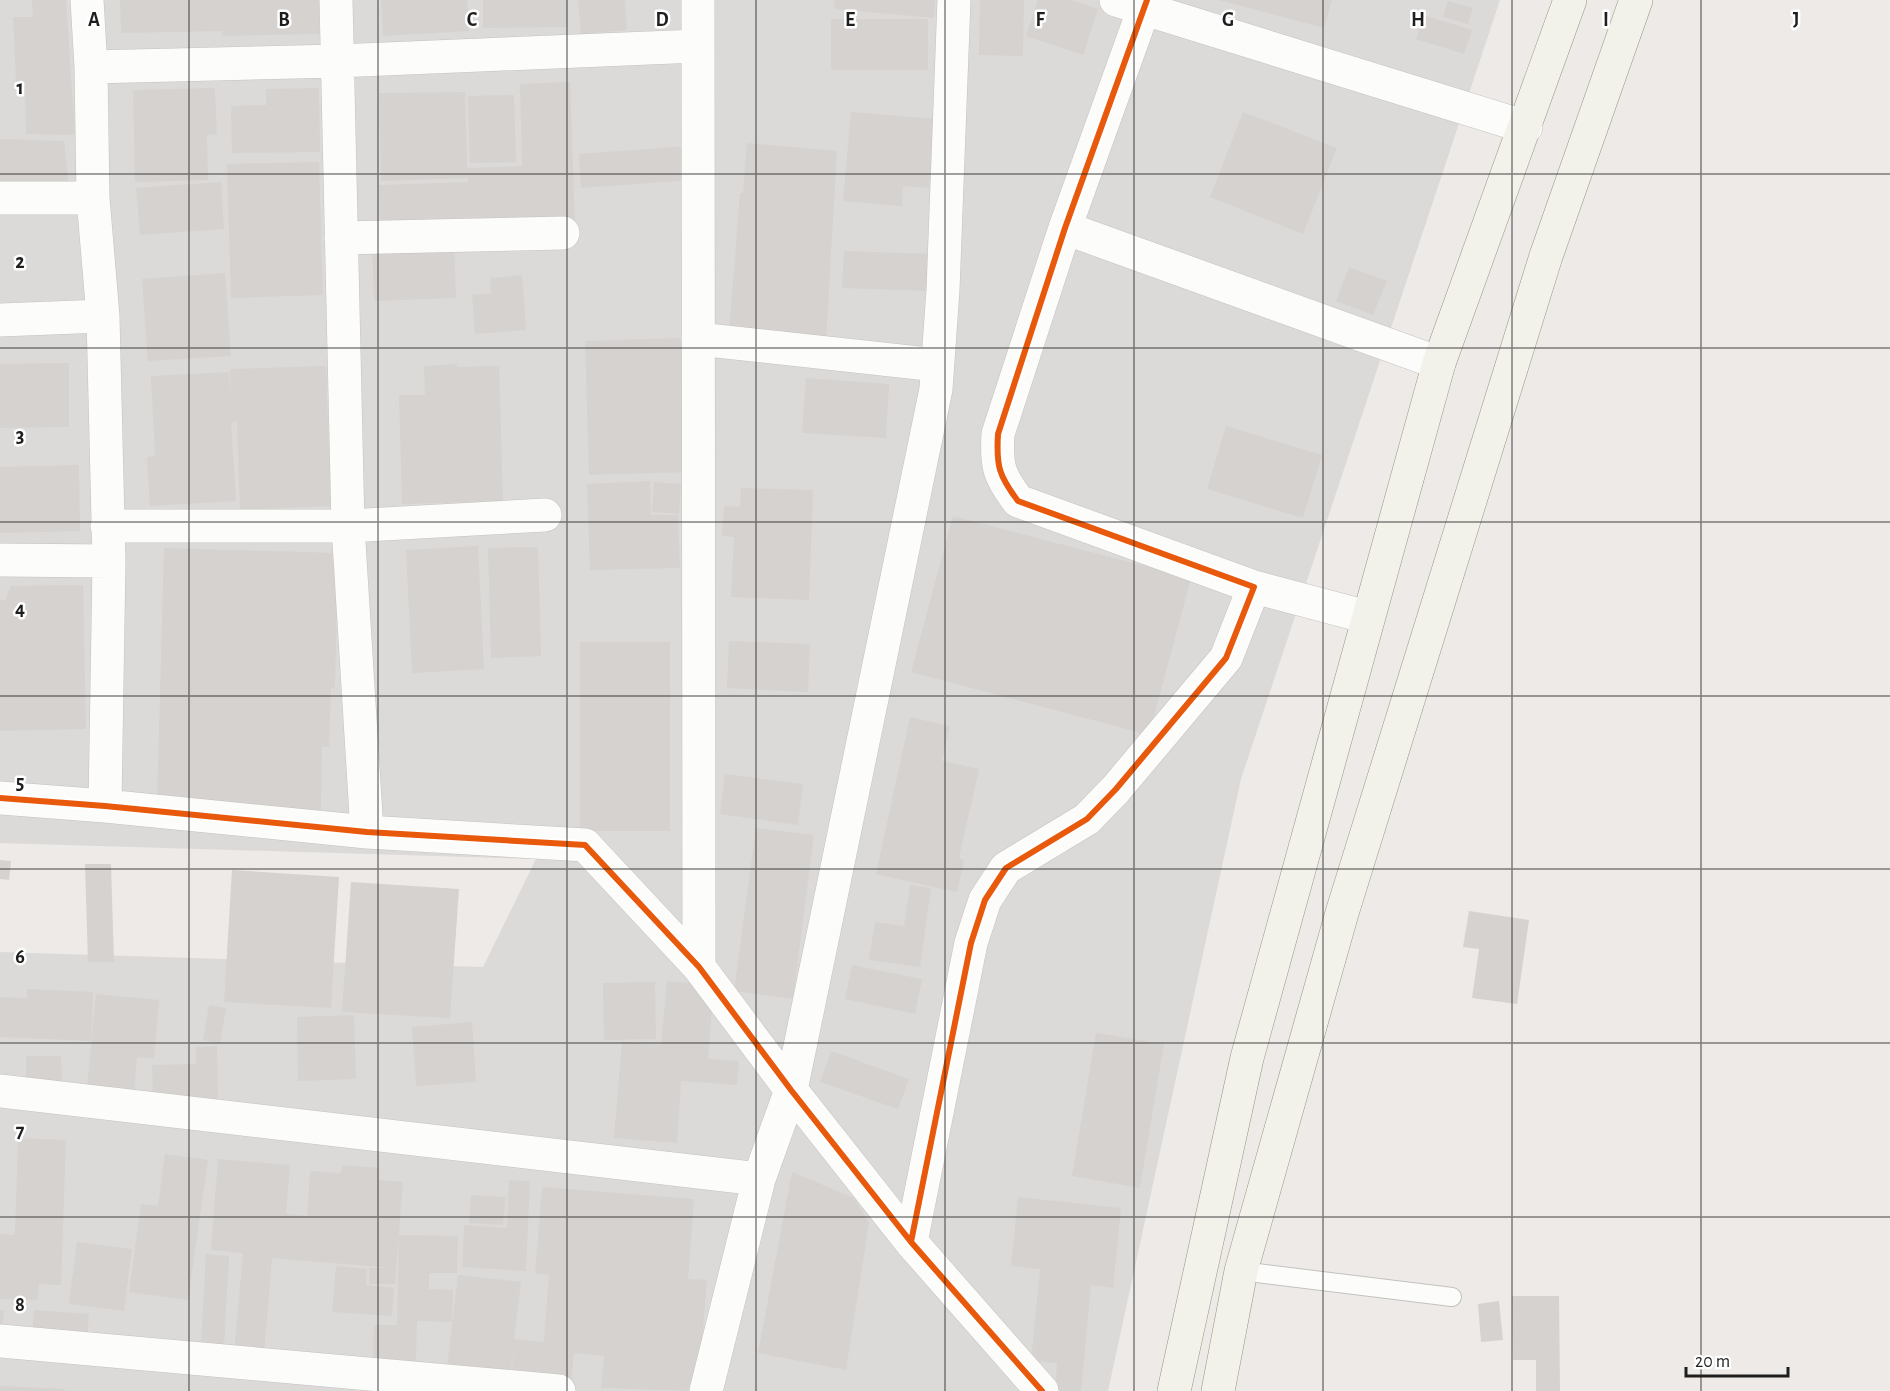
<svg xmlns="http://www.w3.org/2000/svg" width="1890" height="1391" viewBox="0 0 1890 1391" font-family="'Alegreya Sans',sans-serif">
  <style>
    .residential { fill: #dcdad8 }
    .building { fill: #d5d2d0 }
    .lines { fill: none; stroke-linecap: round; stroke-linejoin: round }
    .lane-casing { stroke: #c4c2c1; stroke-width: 20 }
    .street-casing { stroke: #c4c2c1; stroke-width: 34 }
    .secondary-casing { stroke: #97947f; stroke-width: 34 }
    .lane { stroke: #fcfcfb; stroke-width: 18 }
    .street { stroke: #fcfcfb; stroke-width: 33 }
    .secondary { stroke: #f3f2ea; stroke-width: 33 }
    .cycleway-casing { stroke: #fff; stroke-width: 10 }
    .cycleway { stroke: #e8590c; stroke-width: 6 }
    .grid { fill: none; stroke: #1e1e1e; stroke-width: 1.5; stroke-opacity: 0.55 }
    .grid-label { font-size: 20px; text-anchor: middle; font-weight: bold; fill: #1e1e1e; stroke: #fff; stroke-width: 5; stroke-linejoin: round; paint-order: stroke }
  </style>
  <rect width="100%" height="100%" fill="#edeae7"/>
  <path class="residential" d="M0 0H1500L1241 779 1108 1391H0V952L483 967 536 859 0 843Z"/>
  <path class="building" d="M32 0H66L75 135 26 134 25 82 16 83 13 17H33Z
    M120 0H319V34L222 36V31L121 33Z
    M381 0H467L469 31 383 36Z
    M483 0H567V27L483 28Z
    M578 0H625L627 30 581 34Z
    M835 0H935L934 18 834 9Z
    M980 0H1024L1023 56 979 55Z
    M1038 0H1071L1098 9 1083 55 1026 36Z
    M1219 0H1332L1324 28Z
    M1448 1 1473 8 1468 24 1443 17Z
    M1424 15 1472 30 1464 54 1416 39Z
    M831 19H928V70H831Z
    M570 82 575 228 380 234 379 185 468 182V178L381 181 379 93 465 92 467 168 522 166 520 84Z
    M215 88 217 134 207 135 208 180 135 182 133 90Z
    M319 88 320 152 232 153 231 106 266 105V89Z
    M514 95 516 162 470 163 468 96Z
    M851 112 935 119 929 188 903 186 902 206 843 201Z
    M1243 112 1337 148 1303 234 1210 197Z
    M0 139 64 141 69 186 0 184Z
    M747 143 837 151 826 340 729 333 740 193H743Z
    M689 146 692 180 581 188 579 154Z
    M319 162 323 295 231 298 227 164Z
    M221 182 224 229 140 235 136 188Z
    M454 240 456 298 374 301 372 242Z
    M844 251 933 254 931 291 842 288Z
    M1349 267 1387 281 1373 315 1336 301Z
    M225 273 231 356 148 361 142 279Z
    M522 275 526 330 475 334 472 295 491 293 490 278Z
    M683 338 687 472 589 475 585 341Z
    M69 363V427L0 428V364Z
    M457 364V367L499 366 503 501 402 504 399 395H425L424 366Z
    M326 366 331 506 240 510 237 421 231 422 236 501 150 506 147 457 155 456 151 376 229 372 231 403 230 369Z
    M806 378 889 384 886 438 802 433Z
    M1226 426 1322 455 1303 518 1207 489Z
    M79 465 80 531 0 533V467Z
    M650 481 651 515H678L680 568 590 570 587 484Z
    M654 482 681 484 679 514 652 512Z
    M741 488 813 490 809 600 731 597 734 537 722 536 724 506 740 507Z
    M953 516 1191 578 1149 735 911 672Z
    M478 546 484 669 412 673 406 550Z
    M538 547 541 656 491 658 488 548Z
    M164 548 338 553 335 689 331 688 329 747H322L321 810 157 802Z
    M83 585 86 729 0 731V600H5L11 586Z
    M729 641 810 644 808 692 727 688Z
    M580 642H670V831H580Z
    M910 717 950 726 942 761 979 769 959 858 964 860 957 892 876 874Z
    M725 774 803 784 798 825 720 814Z
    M756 828 814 835 793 999 734 991Z
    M0 860 11 861 9 880 0 879Z
    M85 864H111L114 962H88Z
    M232 870 339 877 331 1008 224 1002Z
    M351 882 459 889 450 1018 342 1012Z
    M910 885 931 888 920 967 869 960 875 922 904 926Z
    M1469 911 1529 920 1517 1004 1472 998 1479 949 1463 947Z
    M852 965 922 979 915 1014 845 999Z
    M667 981 714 985 708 1059 739 1061 737 1085 681 1081 677 1143 614 1138 622 1042 661 1045Z
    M655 982 656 1039 604 1040 603 983Z
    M27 989 93 992 91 1041 0 1037V997L27 998Z
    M96 994 159 1000 154 1059 137 1057 134 1092 87 1087Z
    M209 1005 226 1008 220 1043 203 1040Z
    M354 1015 356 1079 298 1081 297 1017Z
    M472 1022 476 1082 416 1086 412 1027Z
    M1096 1033 1164 1044 1140 1188 1072 1176Z
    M217 1046 218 1099 153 1100 152 1065 196 1064V1047Z
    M831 1051 909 1079 898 1109 820 1082Z
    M26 1056H61L62 1084 26 1085Z
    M18 1138 66 1140 61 1285 39 1284 38 1300 0 1299V1234L15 1235Z
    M165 1154 208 1160 188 1300 129 1292 141 1204 158 1206Z
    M218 1159 290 1165 286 1214 307 1216 310 1171 341 1173 342 1165 379 1168 378 1180 403 1182 395 1284H369V1268H392L272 1258 264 1354 234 1352 243 1253 211 1250Z
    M792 1172 854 1198 869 1223 846 1370 758 1353Z
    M509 1180 530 1181 526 1271 462 1267 464 1225 507 1228Z
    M542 1187 694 1199 688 1279 707 1280 698 1391 601 1388 604 1356 574 1353 571 1382 511 1377 514 1348 510 1375 447 1368 458 1275 521 1282 514 1339 544 1342 549 1275 535 1273Z
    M471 1195 506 1197 503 1225 469 1223Z
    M1018 1197 1121 1208 1113 1288 1091 1285 1081 1391H1055L1057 1363 1031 1361 1040 1269 1011 1266Z
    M399 1235 458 1236 457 1273H429V1289L453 1290 452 1322 417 1321 416 1364 373 1363 374 1325H397Z
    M77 1242 132 1249 124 1311 69 1304Z
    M206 1254 229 1256 224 1346 201 1344Z
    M336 1266 367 1269 366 1285 394 1288 392 1316 332 1312Z
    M1512 1296H1559L1560 1391H1536V1360H1513Z
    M1499 1301 1503 1340 1481 1342 1478 1304Z
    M0 1310H4L2 1333H0Z
    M34 1310 89 1314 87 1342 32 1338Z
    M0 1386 65 1389V1391H0Z"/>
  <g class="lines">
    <g class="lane-casing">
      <path id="lane" d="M1241 1271 1452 1297"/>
    </g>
    <g class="street-casing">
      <path id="street" d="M87 0 91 67 93 198 103 316 109 561 105 806
        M336 0 348 526 367 832
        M698 0 699 967
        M1116 0 1526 127
        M91 67 337 61 697 46
        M0 198H93
        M1065 228 1439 363
        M341 238 563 233
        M0 320 103 316
        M698 339 937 365
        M107 526H348L545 515
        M0 560 109 561
        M1254 587 1367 617
        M0 798 105 806 367 832 585 845 699 967 791 1090 911 1242 1042 1391
        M0 1091 759 1179
        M911 1242 971 943 985 900 1006 868 1087 819 1116 789 1226 658 1254 587 1018 501C999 476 996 466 998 434L1065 228 1147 0
        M0 1341 559 1391
        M706 1391 759 1179 791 1090 936 389 943 290 954 0"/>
    </g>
    <g class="secondary-casing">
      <path id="secondary" d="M1174 1391 1247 1058 1439 363 1570 0
        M1218 1391 1241 1271 1342 913 1546 256 1636 0"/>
    </g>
    <use href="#lane" class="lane"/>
    <use href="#street" class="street"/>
    <use href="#secondary" class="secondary"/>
    <g class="cycleway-casing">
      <path id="cycleway" d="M0 798 105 806 367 832 585 845 699 967 791 1090 911 1242 1042 1391
        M911 1242 971 943 985 900 1006 868 1087 819 1116 789 1226 658 1254 587 1018 501C999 476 996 466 998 434L1065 228 1147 0"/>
    </g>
    <use href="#cycleway" class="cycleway"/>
  </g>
  <path class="grid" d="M189 0V1391M378 0V1391M567 0V1391M756 0V1391M945 0V1391M1134 0V1391M1323 0V1391M1512 0V1391M1701 0V1391M0 174H1890M0 348H1890M0 522H1890M0 696H1890M0 869H1890M0 1043H1890M0 1217H1890"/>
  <g class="grid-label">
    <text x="94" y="26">A</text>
    <text x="284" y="26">B</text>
    <text x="472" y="26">C</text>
    <text x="662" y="26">D</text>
    <text x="850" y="26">E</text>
    <text x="1040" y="26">F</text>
    <text x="1228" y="26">G</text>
    <text x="1418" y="26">H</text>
    <text x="1606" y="26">I</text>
    <text x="1796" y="26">J</text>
    <text x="20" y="94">1</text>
    <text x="20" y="268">2</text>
    <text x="20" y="442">3</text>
    <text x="20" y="615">4</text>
    <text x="20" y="789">5</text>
    <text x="20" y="963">6</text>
    <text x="20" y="1137">7</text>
    <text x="20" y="1311">8</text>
  </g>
  <path d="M1686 1367v9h102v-9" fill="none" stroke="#1e1e1e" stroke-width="3"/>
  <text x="1695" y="1367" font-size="18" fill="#1e1e1e" stroke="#ffffff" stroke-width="4.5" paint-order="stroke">20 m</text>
</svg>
